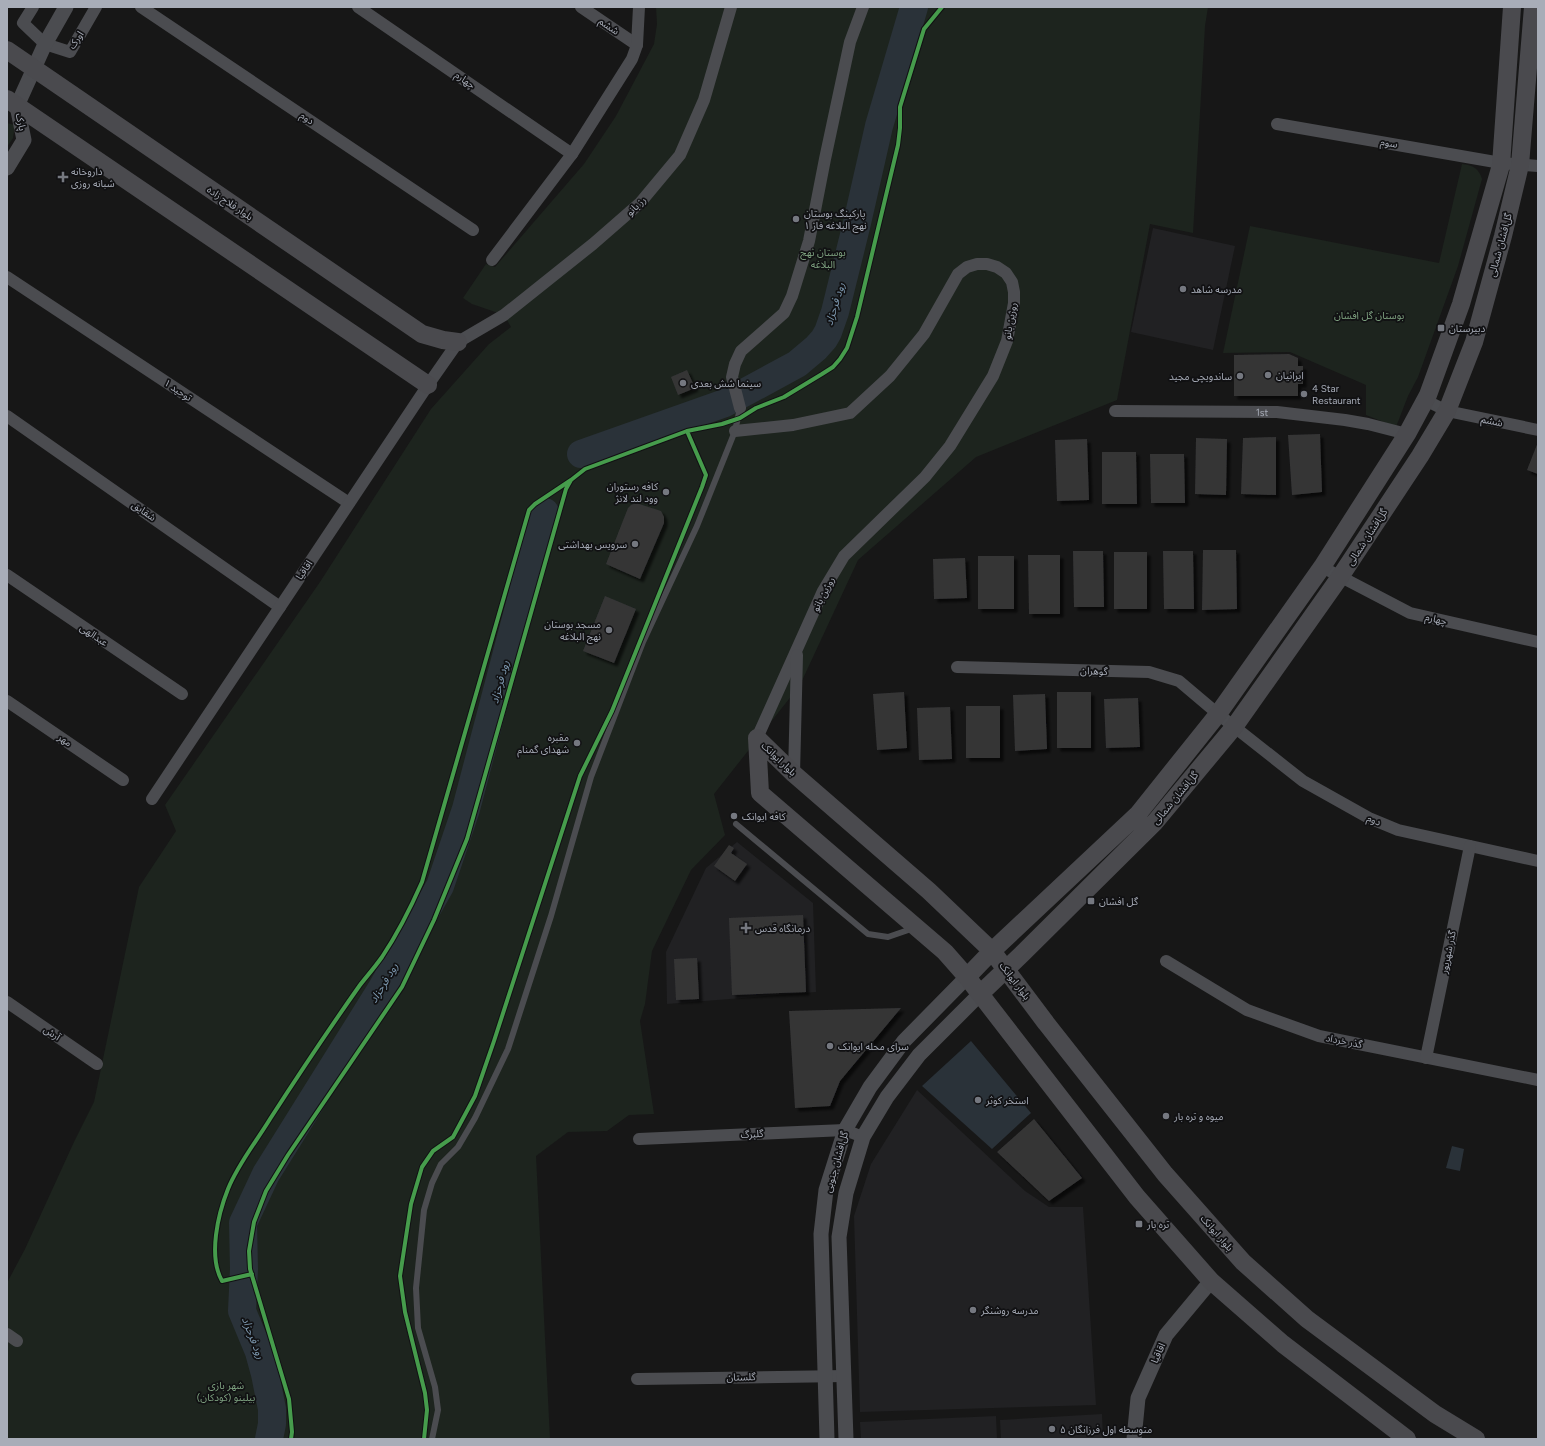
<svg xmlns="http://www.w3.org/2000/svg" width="1545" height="1446" viewBox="0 0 1545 1446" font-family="Figtree,'Noto Sans Arabic',sans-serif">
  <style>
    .built { fill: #212123 }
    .green { fill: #1d241e }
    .water { fill: #2a3239 }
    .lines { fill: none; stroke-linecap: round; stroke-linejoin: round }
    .river { stroke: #2a3239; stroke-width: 28 }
    .building { fill: #353536; filter: url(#shadow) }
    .service { stroke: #4b4c50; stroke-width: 6 }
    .minor { stroke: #4b4c50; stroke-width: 12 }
    .tertiary { stroke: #4b4c50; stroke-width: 15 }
    .secondary { stroke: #4a4a4e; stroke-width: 18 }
    .cycleway-casing { stroke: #111113; stroke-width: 6 }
    .cycleway { stroke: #469c4c; stroke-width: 4 }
    .poi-dot { fill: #757880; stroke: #111113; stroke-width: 1.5 }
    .labels { text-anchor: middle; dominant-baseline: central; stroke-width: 3.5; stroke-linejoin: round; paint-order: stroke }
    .street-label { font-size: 10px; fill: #a8adb8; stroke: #111113 }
    .poi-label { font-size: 10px; fill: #a8adb8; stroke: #111113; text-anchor: start }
    .park-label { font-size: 10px; fill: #7fa381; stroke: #111113 }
    .water-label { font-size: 11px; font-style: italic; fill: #7f9bb3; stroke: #111113 }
  </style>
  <defs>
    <filter id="shadow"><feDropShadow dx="3.5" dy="3.5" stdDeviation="1" flood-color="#0009"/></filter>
  </defs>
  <rect width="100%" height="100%" fill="#171717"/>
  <path class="built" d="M1153 228 1235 246 1213 350 1131 332Z
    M737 842 813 903 816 992 667 1004 666 952 706 868Z
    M917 1090 1025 1191 1049 1207H1083L1096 1405 860 1412 854 1216 871 1164Z
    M1102 1414 1103 1439H1001L1000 1420Z
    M996 1416 997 1439H861L860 1422Z"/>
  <path class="green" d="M656 7H1208L1205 26 1193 233 1150 224 1117 400 976 457 858 560 800 685 714 794 725 835 691 870 652 951 645 1004 640 1021 654 1114 629 1115 607 1131 568 1132 536 1156 550 1439H7V1283L25 1249 74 1142 94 1102 139 887 176 831 165 805 320 582 431 409 489 344 511 327 504 315 472 304 463 298 486 264 495 267 584 164 616 116 654 44 657 24Z
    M7 123 15 125 13 138 7 147Z
    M1462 164C1472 165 1479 168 1482 179L1458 266 1418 377 1408 396 1396 427 1366 415V385L1290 352 1223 353 1250 226 1439 263Z"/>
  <path class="water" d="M971 1041 1031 1113 992 1149 922 1086Z
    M1452 1146 1464 1149 1460 1171 1446 1168Z"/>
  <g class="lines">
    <path class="river" d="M581 454 725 403 797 364 816 348 824 339 828 332 835 312 857 223 879 126 914 7
      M269 1439 272 1424V1409L265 1374 259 1352 242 1311 244 1269 243 1223 266 1174 382 988 440 886 466 809 542 519 545 512"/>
  </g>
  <path class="building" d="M1289 354 1298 358V366H1303V384H1298V396H1234V355Z
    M687 370 695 388 678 395 671 377Z
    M1320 434 1322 492 1292 495 1288 435Z
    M1276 437V495L1241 494 1243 438Z
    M1196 438 1227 439 1226 495 1195 494Z
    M1087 439 1089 500 1057 501 1055 440Z
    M1538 442V474L1527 470Z
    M1102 452H1136L1137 504H1102Z
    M1150 454H1184L1185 503H1151Z
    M636 503 661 511 664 517V523L640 579 606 564 628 508 631 505Z
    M1203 550H1236L1237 609 1202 610Z
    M1073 551H1103L1104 607H1074Z
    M1163 551H1193L1194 609H1164Z
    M1114 552H1147V609H1114Z
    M1028 555H1060V614H1029Z
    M978 556H1014V609H978Z
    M965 558 967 598 934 599 933 559Z
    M605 596 636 609 614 663 583 651Z
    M904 692 907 748 877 750 873 694Z
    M1057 692H1091V748H1057Z
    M1045 694 1047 749 1015 751 1013 695Z
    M1138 698 1140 747 1106 748 1104 699Z
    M966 706H1000V758H966Z
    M950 707 952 759 919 760 917 708Z
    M729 845 734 848 731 853 747 864 735 881 714 866Z
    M803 915 806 992 732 995 729 918Z
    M697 958 699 999 676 1000 674 959Z
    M901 1008 840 1081 830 1106 795 1108 789 1011Z
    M1034 1119 1082 1178 1049 1201 997 1152Z"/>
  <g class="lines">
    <path class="service" d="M736 824 868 934 888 937 914 928
      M432 1439 438 1410 435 1387 418 1328 416 1288 424 1210 432 1183 441 1164 458 1147 475 1118 508 1049 551 916 591 777 643 642 697 526 735 431 740 408"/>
    <g class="minor">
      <path d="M33 7 23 23 45 44 70 52 96 7"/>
      <path d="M141 7 473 230"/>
      <path d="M358 7 572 154"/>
      <path d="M581 7 637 45"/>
      <path d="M1277 124 1501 163 1538 166"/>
      <path d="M492 260 572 154 632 59 637 45 639 7"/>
      <path d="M7 277 349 503"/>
      <path d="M1425 400 1447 411 1538 430"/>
      <path d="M740 408 732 377 735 364 741 351 784 313 792 296 809 241 825 159 850 42 863 7"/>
      <path id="s1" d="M1115 411 1277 412 1345 420 1368 424 1407 434"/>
      <path d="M7 416 280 607"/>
      <path d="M735 431 793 425 850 413 890 376 924 334 958 274 967 267 977 264H987L997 267 1006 273 1012 282 1014 292V303L1007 341 993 376 950 446 925 477 844 556 823 591 757 738"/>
      <path d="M1322 567 1410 613 1538 642"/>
      <path d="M7 575 182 694"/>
      <path d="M957 667 1149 672 1179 681 1218 714 1303 781 1369 818 1398 830 1538 861"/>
      <path d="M7 701 123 780"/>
      <path d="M794 774 797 655"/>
      <path d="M152 799 428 385 458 342 504 315 593 244 640 203 680 155 704 100 731 7"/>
      <path d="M1166 961 1247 1010 1319 1036 1538 1080"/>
      <path d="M7 1002 97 1064"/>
      <path d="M1426 1058 1470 846"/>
      <path d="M639 1139 845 1130 863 1137"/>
      <path d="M7 1334 17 1341"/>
      <path d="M637 1379 845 1376"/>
    </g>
    <path class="tertiary" d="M17 106 45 44 66 7
      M7 168 24 140 17 106
      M827 1439 821 1234 826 1190 845 1130 870 1087 904 1041 967 977
      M846 1439 839 1237 846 1193 863 1137 887 1097 919 1055 980 994
      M1134 1439 1138 1398 1166 1335 1211 1281"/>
    <path class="secondary" d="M7 50 422 334 443 340 458 342
      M7 99 428 385
      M757 738 794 774 929 891 992 951 1046 1023 1165 1174 1243 1262 1307 1319 1435 1414 1476 1439
      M757 738 760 793 945 952 967 977 1137 1197 1211 1281 1283 1344 1407 1439
      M967 977 992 951 1138 814 1218 714 1322 567 1407 434 1428 395 1461 304 1501 165 1512 7
      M980 994 1022 954 1155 822 1234 727 1340 577 1420 456 1447 411 1474 342 1503 236 1520 165 1533 7"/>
    <g class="cycleway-casing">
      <path id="cycleway" d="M687 431 722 424 740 418 756 408 784 397 822 374 833 367 840 359 847 348 857 317 898 145 900 128V107L924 29 942 7
        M252 1274 222 1281C208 1256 218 1214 228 1189 238 1164 256 1142 270 1119 299 1074 329 1029 360 985 367 976 375 967 382 957 398 933 411 907 422 882L529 510 535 504 571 480
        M291 1439 292 1432 289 1399 250 1269 249 1251 254 1222 266 1191 288 1155 402 987 434 920 467 839 566 489 571 480 585 469 687 431 706 475 702 487 612 711 580 776 494 1041 475 1096 453 1137 433 1151 422 1167 411 1204 400 1276 405 1312 425 1393 427 1410 424 1439"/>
    </g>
    <use href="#cycleway" class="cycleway"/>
  </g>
  <g class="poi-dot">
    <path d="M61 171h4v4h4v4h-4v4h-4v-4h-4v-4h4z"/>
    <circle cx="796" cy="219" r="4"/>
    <circle cx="1183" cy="289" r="4"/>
    <rect x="1437" y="324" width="8" height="8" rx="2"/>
    <circle cx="1268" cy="375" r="4"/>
    <circle cx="1240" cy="376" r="4"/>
    <circle cx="683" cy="383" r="4"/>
    <circle cx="1304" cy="394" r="4"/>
    <circle cx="666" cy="492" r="4"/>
    <circle cx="635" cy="544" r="4"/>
    <circle cx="609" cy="630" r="4"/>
    <circle cx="577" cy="743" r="4"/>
    <circle cx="734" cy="816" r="4"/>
    <rect x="1087" y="897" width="8" height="8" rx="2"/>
    <path d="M744 922h4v4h4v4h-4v4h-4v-4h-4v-4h4z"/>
    <circle cx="830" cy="1046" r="4"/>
    <circle cx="978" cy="1100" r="4"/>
    <circle cx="1166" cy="1116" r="4"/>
    <rect x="1135" y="1220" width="8" height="8" rx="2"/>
    <circle cx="973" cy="1310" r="4"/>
    <circle cx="1052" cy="1429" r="4"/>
  </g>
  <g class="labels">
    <g class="street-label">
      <text transform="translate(609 26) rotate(34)">ششم</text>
      <text transform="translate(76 40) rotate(-57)">اورک</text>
      <text transform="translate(465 80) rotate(35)">چهارم</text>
      <text transform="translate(307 118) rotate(34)">دوم</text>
      <text transform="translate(21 122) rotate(78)">پارک</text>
      <text transform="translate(1389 143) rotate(10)">سوم</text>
      <text transform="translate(230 203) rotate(34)">بلوار فلاح زاده</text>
      <text transform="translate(636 206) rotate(-44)">رز بانو</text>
      <text transform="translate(1500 245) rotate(-75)">گل‌افشان شمالی</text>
      <text transform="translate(1010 321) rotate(-80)">روژین بانو</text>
      <text transform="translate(178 390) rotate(33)">توحید ۱</text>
      <text stroke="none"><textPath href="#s1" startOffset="147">1st</textPath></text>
      <text transform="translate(1492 421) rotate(12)">ششم</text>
      <text transform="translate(144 511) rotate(35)">شقایق</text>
      <text transform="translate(1367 537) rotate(-57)">گل‌افشان شمالی</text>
      <text transform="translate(304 570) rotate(-56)">اقاقیا</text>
      <text transform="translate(823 594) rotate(-63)">روژین بانو</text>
      <text transform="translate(1436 619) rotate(13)">چهارم</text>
      <text transform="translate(94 635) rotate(34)">عبدالهی</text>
      <text transform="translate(1094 671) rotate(2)">گوهران</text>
      <text transform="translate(65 740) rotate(34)">مهر</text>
      <text transform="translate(779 759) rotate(44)">بلوار ایوانک</text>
      <text transform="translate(1175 798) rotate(-50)">گل‌افشان شمالی</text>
      <text transform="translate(1374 820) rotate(23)">دوم</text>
      <text transform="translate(1448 952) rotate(-78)">گذر شهریور</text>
      <text transform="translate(1015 981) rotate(53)">بلوار ایوانک</text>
      <text transform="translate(52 1033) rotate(34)">آرش</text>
      <text transform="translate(1344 1041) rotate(11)">گذر خرداد</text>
      <text transform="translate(752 1134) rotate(-3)">گلبرگ</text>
      <text transform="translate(836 1162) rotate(-74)">گل‌افشان جنوبی</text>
      <text transform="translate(1217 1233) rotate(49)">بلوار ایوانک</text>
      <text transform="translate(1158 1353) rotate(-66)">اقاقیا</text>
      <text transform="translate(741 1377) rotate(-1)">گلستان</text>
    </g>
    <g class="poi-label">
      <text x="71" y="171">داروخانه<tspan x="71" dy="12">شبانه روزی</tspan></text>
      <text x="804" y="213">پارکینگ بوستان<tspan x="804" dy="12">نهج البلاغه فاز ۱</tspan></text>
      <text x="1191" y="289">مدرسه شاهد</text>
      <text x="1449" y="328">دبیرستان</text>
      <text x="1276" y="375">ایرانیان</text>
      <text x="1232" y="376" text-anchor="end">ساندویچی مجید</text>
      <text x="691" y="383">سینما شش بعدی</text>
      <text x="1312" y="388">4 Star<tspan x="1312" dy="12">Restaurant</tspan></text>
      <text x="658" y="486" text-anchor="end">کافه رستوران<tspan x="658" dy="12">وود لند لانژ</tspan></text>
      <text x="627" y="544" text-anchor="end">سرویس بهداشتی</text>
      <text x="601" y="624" text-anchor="end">مسجد بوستان<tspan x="601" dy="12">نهج البلاغه</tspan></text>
      <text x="569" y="737" text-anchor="end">مقبره<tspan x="569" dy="12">شهدای گمنام</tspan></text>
      <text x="742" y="816">کافه ایوانک</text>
      <text x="1099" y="901">گل افشان</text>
      <text x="755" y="928">درمانگاه قدس</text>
      <text x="838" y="1046">سرای محله ایوانک</text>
      <text x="986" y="1100">استخر کوثر</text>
      <text x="1174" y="1116">میوه و تره بار</text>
      <text x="1147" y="1224">تره بار</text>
      <text x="981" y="1310">مدرسه روشنگر</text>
      <text x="1060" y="1429">متوسطه اول فرزانگان ۵</text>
    </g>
    <g class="park-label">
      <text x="823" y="252">بوستان نهج<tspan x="823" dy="12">البلاغه</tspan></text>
      <text x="1369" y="315">بوستان گل افشان</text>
      <text x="226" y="1385">شهر بازی<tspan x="226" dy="12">بیلینو (کودکان)</tspan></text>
    </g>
    <g class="water-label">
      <text transform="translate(835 304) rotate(-73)">رود فرحزاد</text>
      <text transform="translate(500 682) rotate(-75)">رود فرحزاد</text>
      <text transform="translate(384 983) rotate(-59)">رود فرحزاد</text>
      <text transform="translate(253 1338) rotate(69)">رود فرحزاد</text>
    </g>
  </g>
  <rect width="1545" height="1446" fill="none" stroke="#a8adb8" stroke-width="16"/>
</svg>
